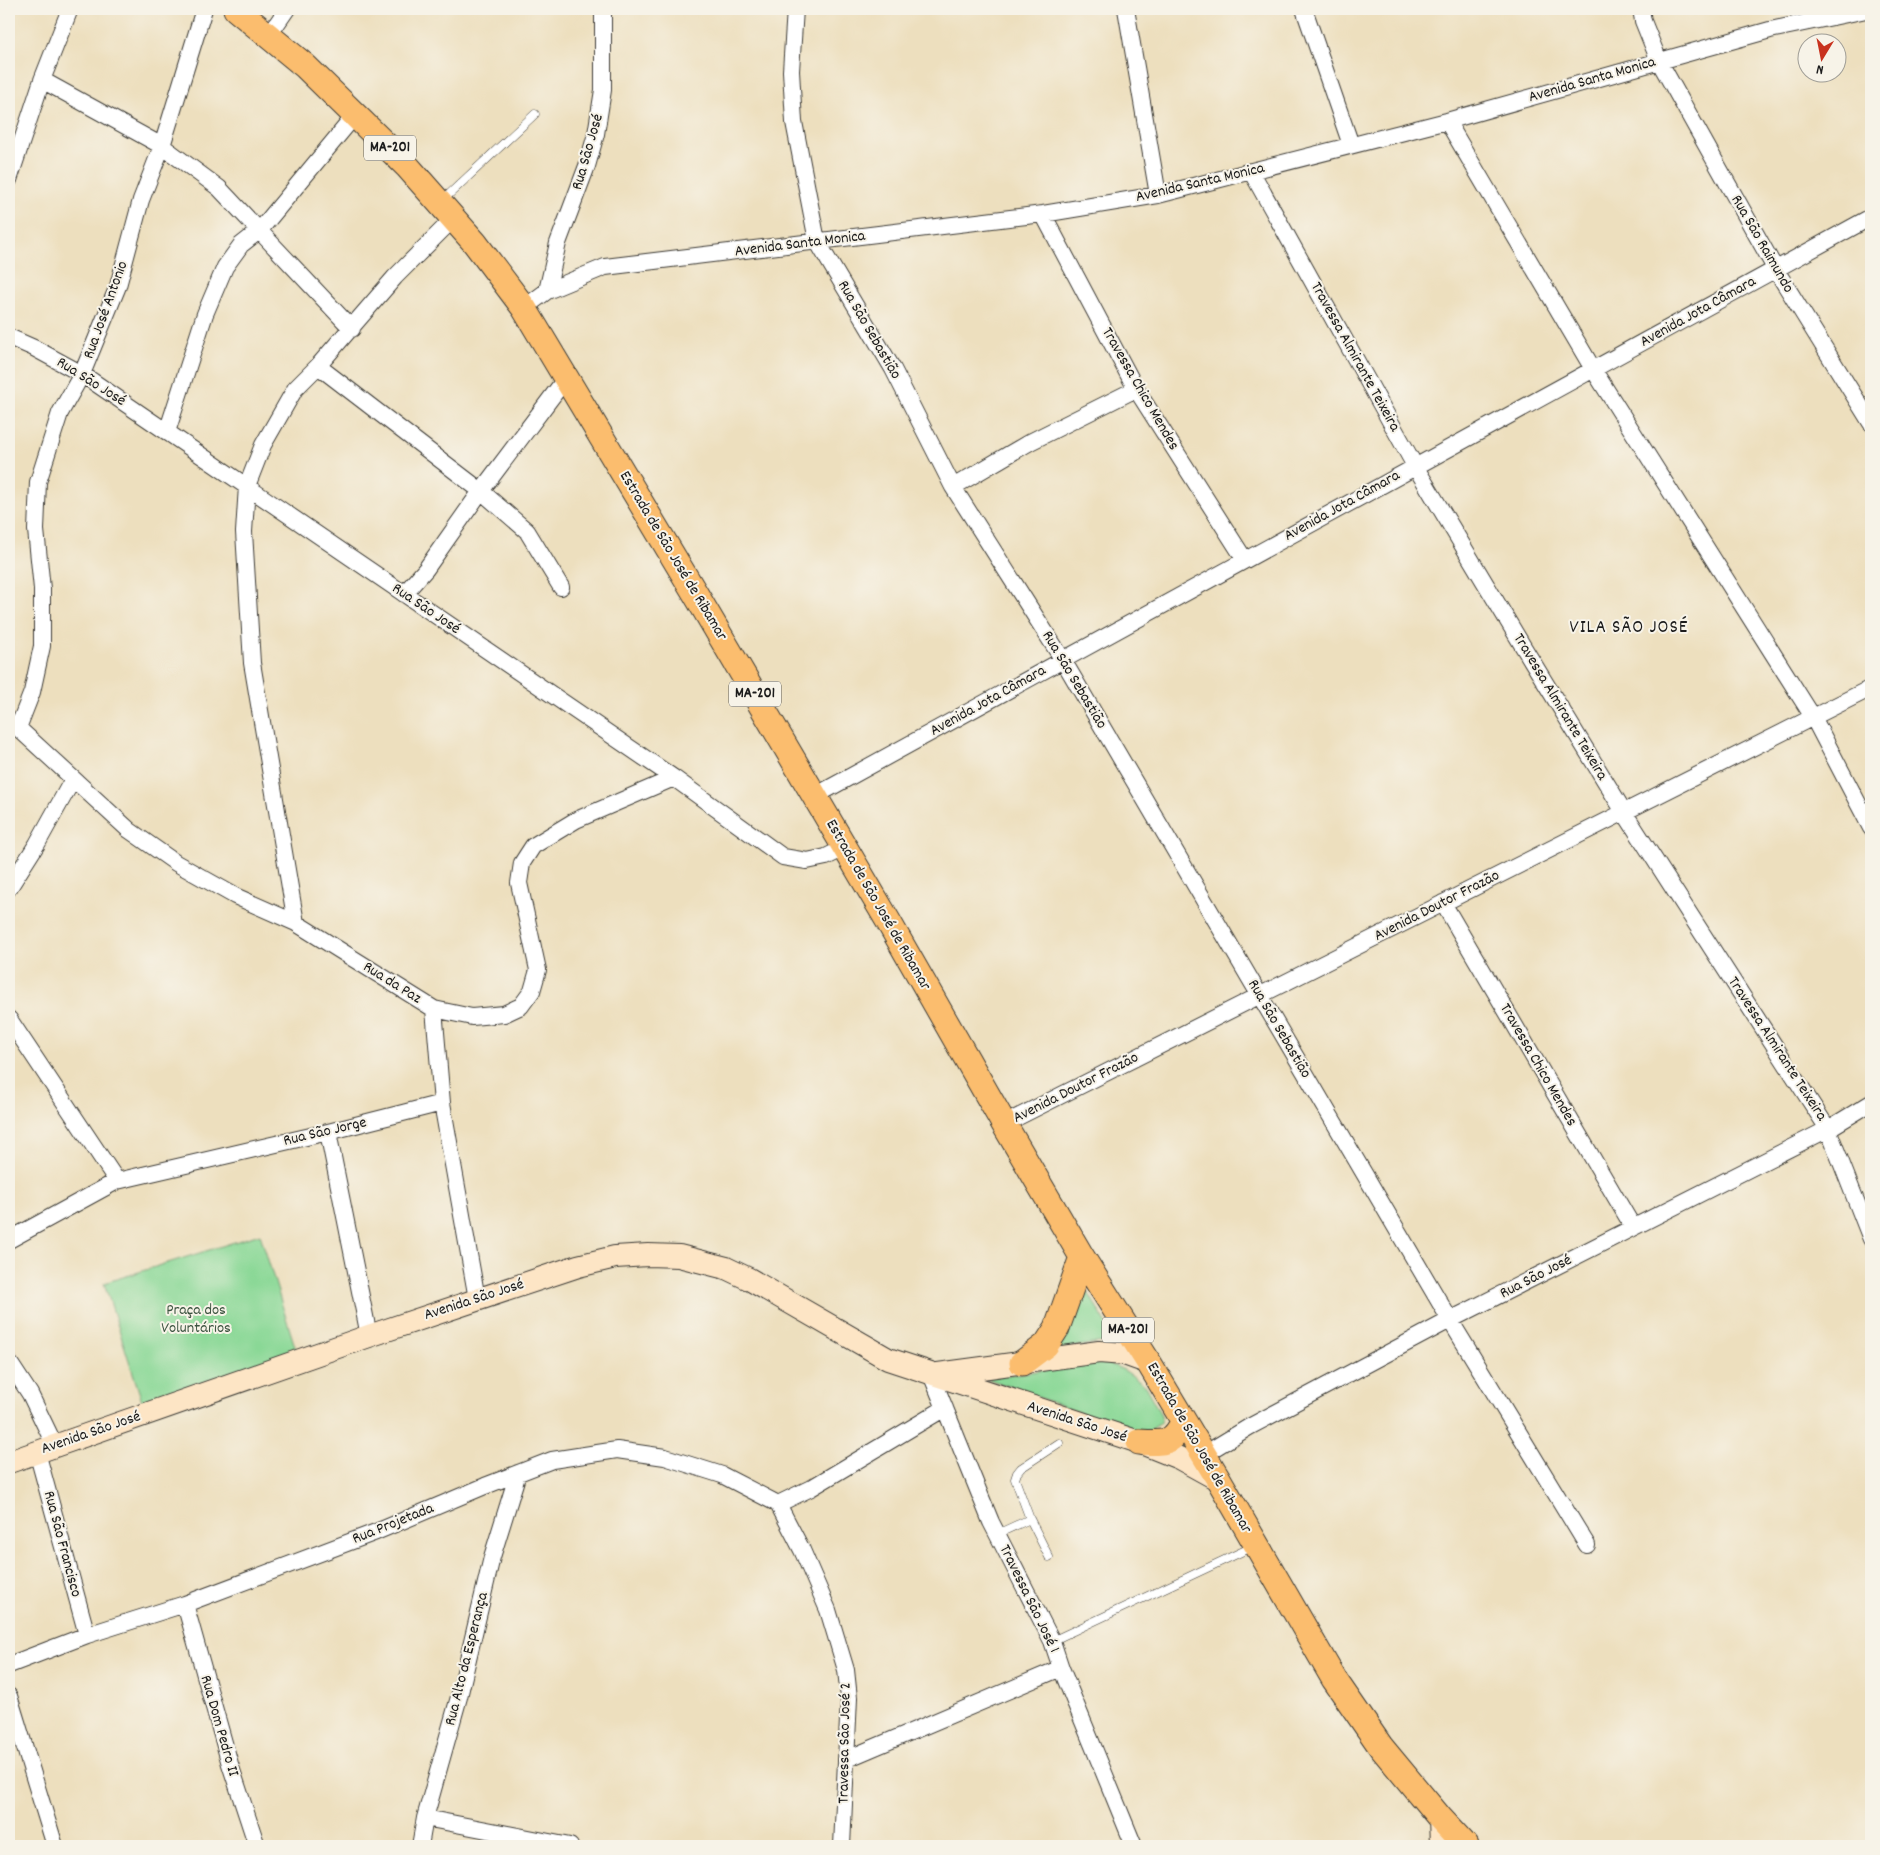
<svg xmlns="http://www.w3.org/2000/svg" width="1880" height="1855" viewBox="0 0 1880 1855" font-family="Dekko,sans-serif">
  <style>
    .green { fill: #8ad896; stroke: #537a59 }
    .lines { fill: none; stroke-linecap: round; stroke-linejoin: round }
    .lane-casing { stroke: #3b3934; stroke-width: 9 }
    .street-casing { stroke: #3b3934; stroke-width: 18 }
    .secondary-casing { stroke: #3b3934; stroke-width: 24 }
    .primary-casing { stroke: #3b3934; stroke-width: 27 }
    .lane { stroke: #fff; stroke-width: 8 }
    .street { stroke: #fff; stroke-width: 16 }
    .secondary { stroke: #fde5c5; stroke-width: 22 }
    .primary { stroke: #fbbd6e; stroke-width: 25 }
    .labels { text-anchor: middle; dominant-baseline: central; stroke-width: 4; stroke-linejoin: round; paint-order: stroke }
    .shield { fill: #f7f3e8; stroke: #5e5c59; stroke-width: 1 }
    .shield-label { font-size: 15px; font-weight: bold; fill: #1c1c1c }
    .street-label { font-size: 16px; fill: #1c1c1c; stroke: #f7f3e8 }
    .park-label { font-size: 16px; fill: #3d5441; stroke: #f7f3e8 }
    .quarter-label { font-size: 19px; letter-spacing: 1px; fill: #1c1c1c; stroke: #f7f3e8 }
  </style>
  <rect width="100%" height="100%" fill="#f7f3e8"/>
  <filter id="ink" filterUnits="userSpaceOnUse"><feTurbulence type="fractalNoise" baseFrequency=".02" numOctaves="2"/><feDisplacementMap in="SourceGraphic" scale="10" xChannelSelector="R" yChannelSelector="G"/><feConvolveMatrix kernelMatrix="1 2 1 2 8 2 1 2 1" color-interpolation-filters="sRGB"/></filter>
  <filter id="wash" filterUnits="userSpaceOnUse"><feTurbulence type="fractalNoise" baseFrequency=".0096" numOctaves="4" result="noise"/><feDisplacementMap in="SourceGraphic" scale="20" xChannelSelector="R" yChannelSelector="G"/><feGaussianBlur stdDeviation="1.12" result="paint"/><feColorMatrix in="noise" values="0 0 0 0 0 0 0 0 0 0 0 0 0 0 0 0 0 1.4 0 .05"/><feComposite in="paint" operator="in"/></filter>
  <g filter="url(#wash)">
    <rect width="100%" height="100%" fill="#eddfbe"/>
    <path class="green" d="M260 1234 297 1353 142 1401 104 1283Z
      M1083 1284 1116 1340 1053 1350 1070 1327Z
      M1095 1363H1107L1124 1370 1144 1384 1161 1415V1423L1147 1432 1130 1431 986 1378Z"/>
  </g>
  <g filter="url(#ink)">
    <g class="lines">
      <g class="lane-casing">
        <path id="lane" d="M443 200 535 114
          M997 1534 1030 1519
          M1049 1557 1030 1519 1015 1479 1017 1473 1021 1468 1059 1443
          M1052 1641 1254 1546"/>
      </g>
      <g class="street-casing">
        <path id="street" d="M795 9 791 71 794 122 817 241 893 369 953 487 1063 660 1450 1320 1587 1545
          M1126 9 1158 195
          M1304 9 1351 145
          M1641 9 1643 21 1659 61 1776 270 1871 423
          M269 35 287 9
          M42 80 162 146 219 188 352 329
          M1447 121 1593 369 1813 717 1871 828
          M1251 171 1415 466 1524 648 1624 812 1828 1129 1871 1239
          M9 180 42 80 70 9
          M1043 214 1136 389 1245 560
          M547 291 558 243 587 166 596 134 603 90V9
          M524 308 547 291 605 267 1043 214 1158 195 1447 121 1770 30 1871 9
          M9 337 34 348 82 374 674 778 783 857 807 861 826 857 844 848
          M318 366 481 491 527 531 561 587
          M167 432 205 314 225 267 241 245 260 230 356 114
          M953 487 1030 442 1136 389
          M404 594 426 569 481 491 566 378
          M9 722 18 728 129 830 176 863 235 896 296 923 434 1009 472 1017 504 1014 521 1006 532 991 538 970 519 883 522 863 533 846 576 820 674 778
          M18 728 32 692 42 646V589L36 530 38 482 60 413 82 374 118 286 141 200 162 146 204 9
          M815 796 1871 217
          M9 888 37 844 73 779
          M1443 903 1633 1227
          M296 923 252 663 244 532 247 486 263 445 295 389 318 366 395 277 453 219
          M9 1019 117 1181
          M442 1103 477 1299
          M1004 1124 1871 688
          M328 1132 369 1336
          M9 1240 117 1181 328 1132 442 1103 434 1009
          M9 1362 30 1394 55 1446
          M931 1374 991 1522 1052 1641 1061 1668 1134 1846
          M37 1452 87 1635
          M1203 1455 1249 1427 1450 1320 1828 1129 1871 1103
          M778 1504 802 1550 828 1610 846 1670 849 1698 842 1846
          M778 1504 811 1488 945 1408
          M185 1604 230 1764 257 1846
          M9 1665 87 1635 185 1604 376 1532 485 1486 552 1460 617 1450 665 1457 722 1475 778 1504
          M9 1696 55 1846
          M847 1759 1061 1668
          M425 1818 570 1846
          M420 1846 425 1818 459 1697 492 1557 518 1473"/>
      </g>
      <g class="secondary-casing">
        <path id="secondary" d="M938 1374 1099 1352 1124 1354 1149 1363
          M9 1462 369 1336 578 1266 615 1257 648 1255 679 1256 726 1268 749 1279 888 1359 1139 1442 1179 1458 1219 1480
          M1440 1818 1441 1846"/>
      </g>
      <g class="primary-casing">
        <path id="primary" d="M236 9 305 66 407 166 475 243 524 308 695 593 887 919 1004 1124 1082 1257 1149 1363 1219 1480 1334 1679 1381 1747 1440 1818 1466 1846
          M1022 1363 1046 1345 1057 1328 1082 1257
          M1139 1442C1162 1443 1173 1445 1183 1422"/>
      </g>
      <use href="#lane" class="lane"/>
      <use href="#street" class="street"/>
      <use href="#secondary" class="secondary"/>
      <use href="#primary" class="primary"/>
    </g>
  </g>
  <g class="labels">
    <g class="shield">
      <rect x="364" y="135.5" width="52" height="25" rx="4"/>
      <rect x="729" y="681.5" width="52" height="25" rx="4"/>
      <rect x="1102" y="1317.5" width="52" height="25" rx="4"/>
    </g>
    <g class="shield-label">
      <text x="390" y="148">MA-201</text>
      <text x="755" y="694">MA-201</text>
      <text x="1128" y="1330">MA-201</text>
    </g>
    <g class="street-label">
      <text transform="translate(1592 80) rotate(-16)">Avenida Santa Monica</text>
      <text transform="translate(588 152) rotate(-74)">Rua São José</text>
      <text transform="translate(1200 183) rotate(-13)">Avenida Santa Monica</text>
      <text transform="translate(800 244) rotate(-7)">Avenida Santa Monica</text>
      <text transform="translate(1762 244) rotate(60)">Rua São Raimundo</text>
      <text transform="translate(106 310) rotate(-70)">Rua José Antonio</text>
      <text transform="translate(1698 312) rotate(-29)">Avenida Jota Câmara</text>
      <text transform="translate(869 330) rotate(60)">Rua São Sebastião</text>
      <text transform="translate(1355 357) rotate(61)">Travessa Almirante Teixeira</text>
      <text transform="translate(91 382) rotate(32)">Rua São José</text>
      <text transform="translate(1140 389) rotate(60)">Travessa Chico Mendes</text>
      <text transform="translate(1342 506) rotate(-29)">Avenida Jota Câmara</text>
      <text transform="translate(673 556) rotate(59)">Estrada de São José de Ribamar</text>
      <text transform="translate(426 609) rotate(34)">Rua São José</text>
      <text transform="translate(1074 680) rotate(59)">Rua São Sebastião</text>
      <text transform="translate(988 701) rotate(-29)">Avenida Jota Câmara</text>
      <text transform="translate(1560 707) rotate(59)">Travessa Almirante Teixeira</text>
      <text transform="translate(878 905) rotate(60)">Estrada de São José de Ribamar</text>
      <text transform="translate(1437 906) rotate(-27)">Avenida Doutor Frazão</text>
      <text transform="translate(392 983) rotate(32)">Rua da Paz</text>
      <text transform="translate(1279 1029) rotate(60)">Rua São Sebastião</text>
      <text transform="translate(1777 1049) rotate(57)">Travessa Almirante Teixeira</text>
      <text transform="translate(1538 1065) rotate(60)">Travessa Chico Mendes</text>
      <text transform="translate(1076 1088) rotate(-27)">Avenida Doutor Frazão</text>
      <text transform="translate(325 1132) rotate(-13)">Rua São Jorge</text>
      <text transform="translate(1536 1277) rotate(-27)">Rua São José</text>
      <text transform="translate(474 1300) rotate(-18)">Avenida São José</text>
      <text transform="translate(1077 1422) rotate(18)">Avenida São José</text>
      <text transform="translate(91 1433) rotate(-19)">Avenida São José</text>
      <text transform="translate(1199 1448) rotate(60)">Estrada de São José de Ribamar</text>
      <text transform="translate(393 1524) rotate(-22)">Rua Projetada</text>
      <text transform="translate(62 1544) rotate(75)">Rua São Francisco</text>
      <text transform="translate(1029 1599) rotate(64)">Travessa São José 1</text>
      <text transform="translate(467 1659) rotate(-76)">Rua Alto da Esperança</text>
      <text transform="translate(219 1726) rotate(74)">Rua Dom Pedro II</text>
      <text transform="translate(845 1743) rotate(-89)">Travessa São José 2</text>
    </g>
    <g class="park-label">
      <text x="196" y="1310">Praça dos<tspan x="196" dy="18">Voluntários</tspan></text>
    </g>
    <g class="quarter-label">
      <text x="1629" y="628">VILA SÃO JOSÉ</text>
    </g>
  </g>
  <rect width="1880" height="1855" fill="none" stroke="#f7f3e8" stroke-width="30"/>
  <g transform="translate(1822 58) rotate(190)"><circle r="24" fill="#f7f3e8" stroke="#9f9d96"/>
  <path d="M0-4L9 19L0 12L-9 19Z" fill="#c8321e"/>
  <text y="-8" font-size="14" font-weight="bold" text-anchor="middle" fill="#1c1c1c">N</text>
  </g>
</svg>
